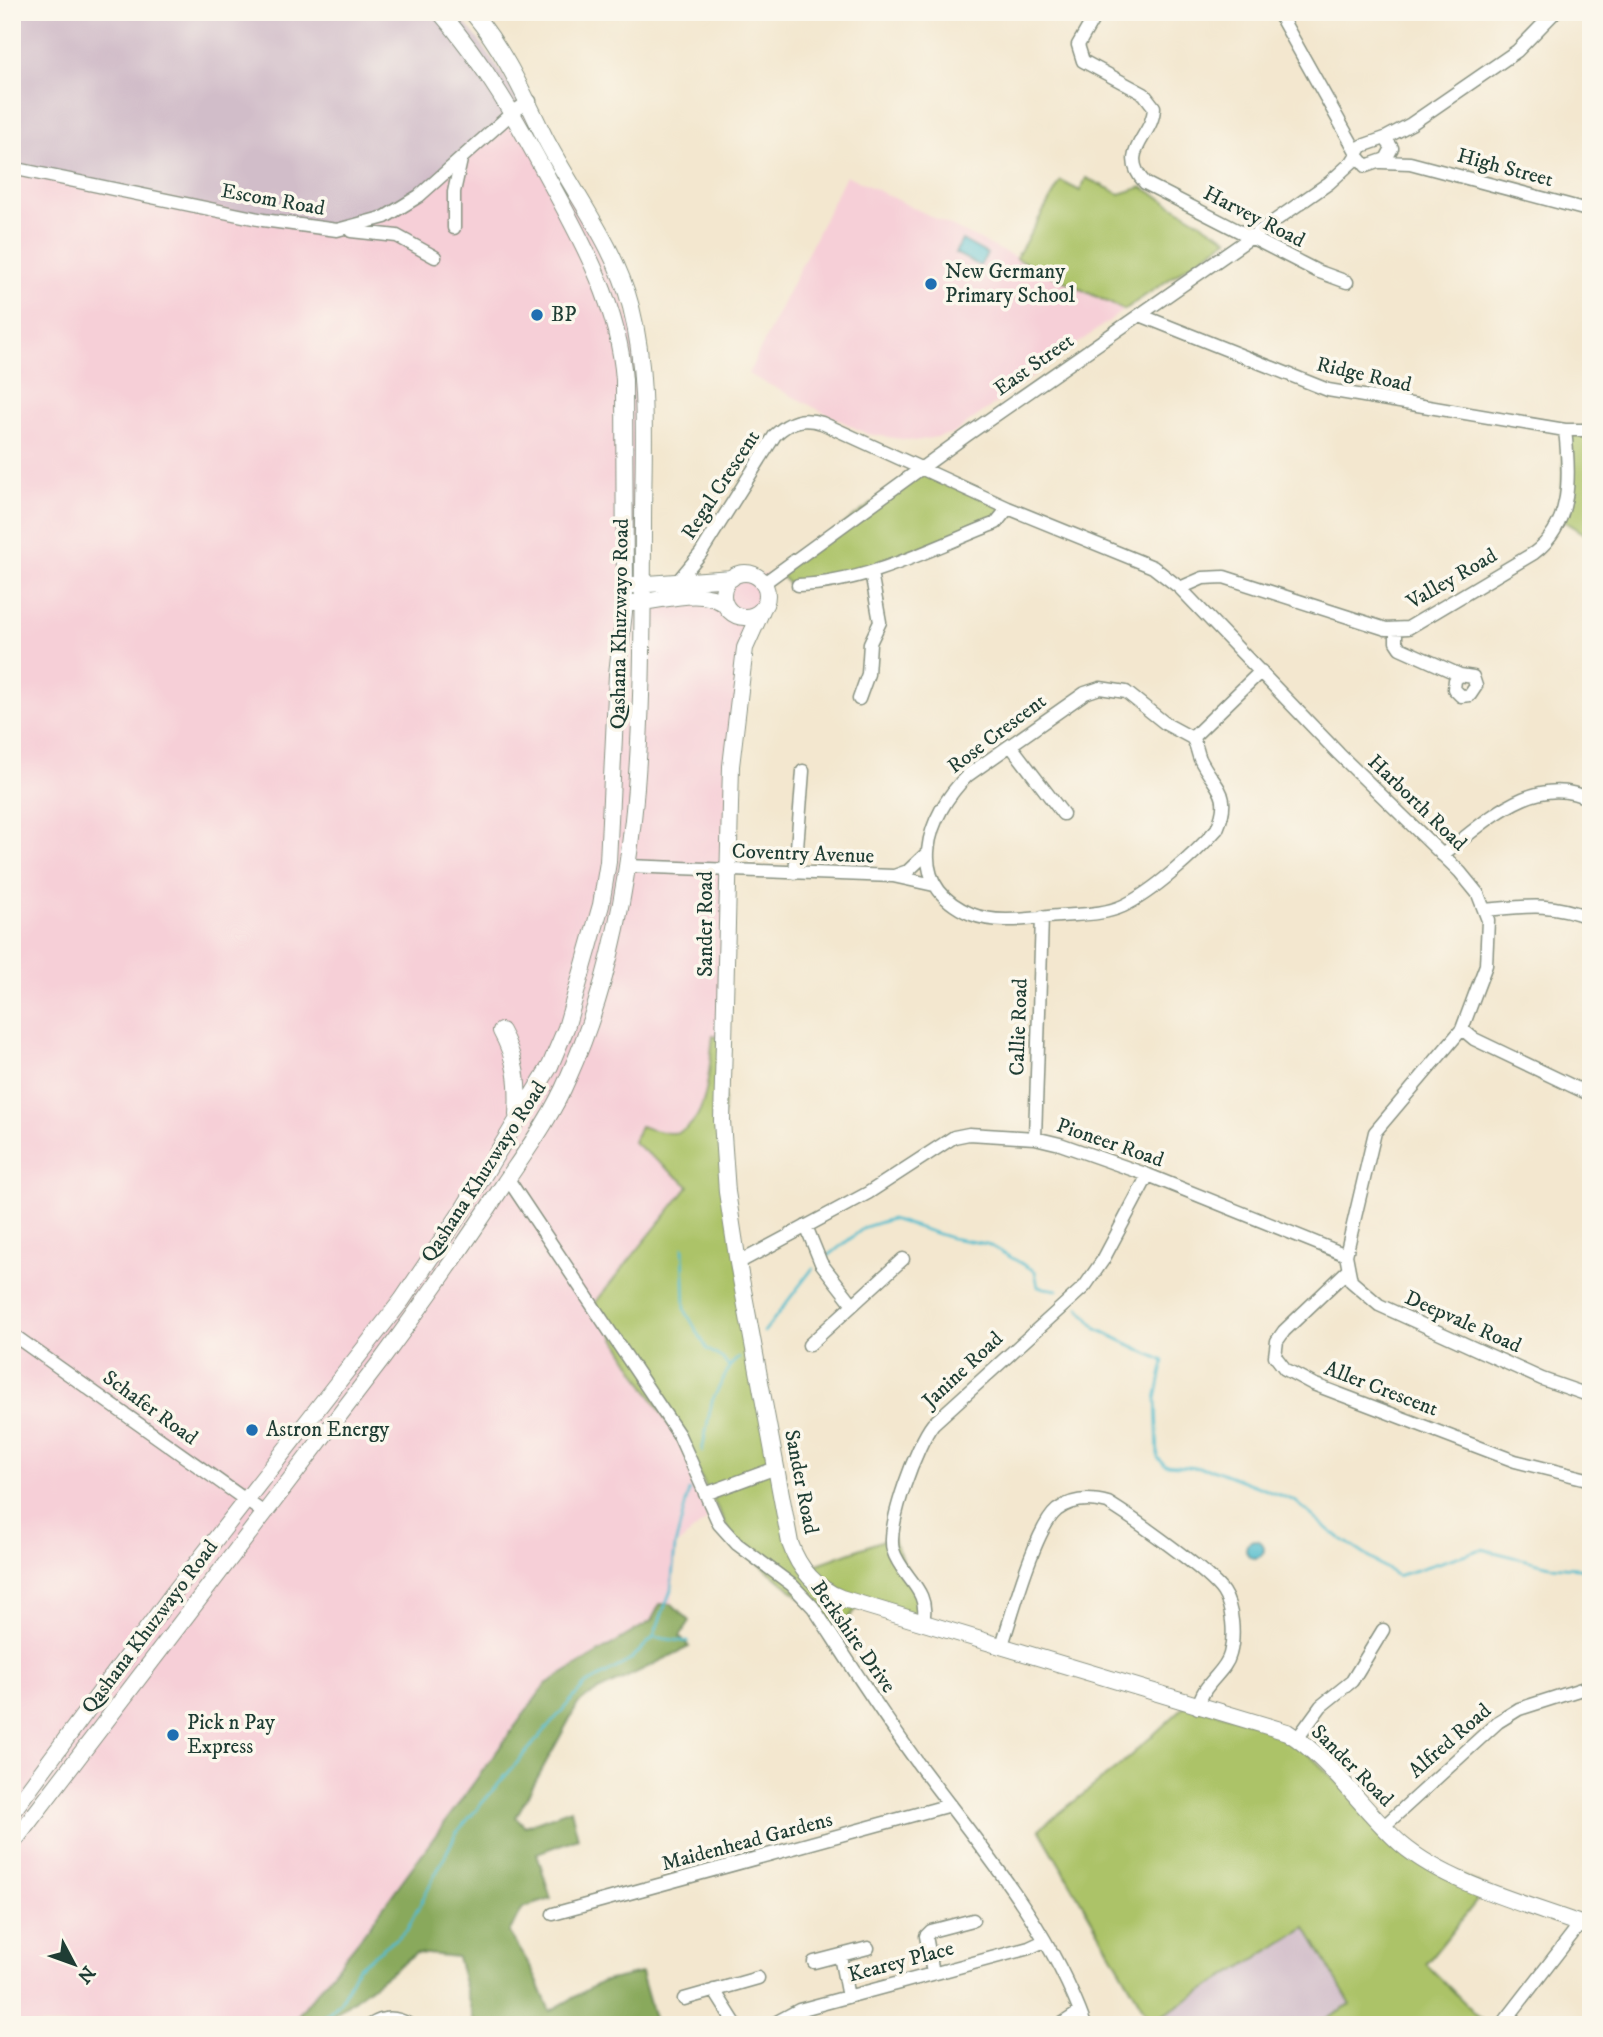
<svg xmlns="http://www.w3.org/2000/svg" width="1603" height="2037" viewBox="0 0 1603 2037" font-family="'IM FELL DW Pica',serif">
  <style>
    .built { fill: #f6cfd7 }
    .industrial { fill: #d1bdc9 }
    .green { fill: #acc368; stroke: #66804e; stroke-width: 2 }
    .forest { fill: #89a95c; stroke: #547348; stroke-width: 2 }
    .water { fill: #51bccd; stroke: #387c80; stroke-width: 2 }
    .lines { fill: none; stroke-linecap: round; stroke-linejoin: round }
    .stream { stroke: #51bccd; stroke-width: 2.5 }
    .minor-casing { stroke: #899282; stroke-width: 15 }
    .major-casing { stroke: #899282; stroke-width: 18 }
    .minor { stroke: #fff; stroke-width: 12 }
    .major { stroke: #fff; stroke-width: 16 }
    .poi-dot { fill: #1f6fb2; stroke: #fbf7ec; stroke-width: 2.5 }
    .labels { text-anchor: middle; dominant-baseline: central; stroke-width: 7; stroke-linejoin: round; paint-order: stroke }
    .street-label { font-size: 21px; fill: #1f3d34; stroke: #fbf7ec }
    .poi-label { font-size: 21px; fill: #1f3d34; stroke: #fbf7ec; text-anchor: start }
  </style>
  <rect width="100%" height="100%" fill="#fbf7ec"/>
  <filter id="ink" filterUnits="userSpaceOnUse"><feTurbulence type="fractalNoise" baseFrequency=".0143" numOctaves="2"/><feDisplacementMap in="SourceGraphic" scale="14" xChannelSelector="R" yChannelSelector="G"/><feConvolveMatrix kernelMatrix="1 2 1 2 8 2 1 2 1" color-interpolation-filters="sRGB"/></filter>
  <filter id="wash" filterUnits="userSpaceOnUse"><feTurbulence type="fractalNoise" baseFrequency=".00686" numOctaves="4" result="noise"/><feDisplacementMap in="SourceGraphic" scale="28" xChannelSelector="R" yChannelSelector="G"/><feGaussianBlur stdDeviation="1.57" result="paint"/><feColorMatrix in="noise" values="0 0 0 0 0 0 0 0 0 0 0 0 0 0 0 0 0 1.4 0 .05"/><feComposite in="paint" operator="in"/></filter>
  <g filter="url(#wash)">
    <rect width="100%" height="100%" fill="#f3e7cf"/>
    <path class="built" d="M524 105 603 240 639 346 642 584 778 573 766 584 745 650 732 766 726 1039 713 1036 704 1103 691 1124 674 1133 640 1126 633 1142 689 1186 595 1304 680 1435 714 1514 677 1545 672 1604H660L651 1620 546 1684 362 1936 290 2025H12V168Z
      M846 175 1124 310 953 434 915 441 867 434 748 374Z"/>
    <path class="industrial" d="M12 12H455L479 40 524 105 401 208 336 230 12 168Z
      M1306 1928 1351 2006 1314 2025H1147Z"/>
    <path class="green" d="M1086 178 1120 194 1142 187 1228 239 1124 310 1016 258 1061 181 1080 191Z
      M1565 431H1591V538L1560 518Z
      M920 468 1008 507 1005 515 870 572 798 585 789 584 778 573Z
      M713 1036 726 1039 723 1120 738 1263 804 1569 892 1537 914 1584 923 1621 861 1604 832 1637 813 1608 737 1545 698 1472 594 1304 689 1186 633 1142 640 1126C650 1129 661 1133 672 1133 710 1131 709 1063 713 1036Z
      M1187 1704 1286 1732 1401 1844 1487 1888 1426 1964 1487 2025H1314L1351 2005 1306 1928 1151 2022 1039 1829 1118 1767Z"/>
    <path class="forest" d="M660 1604H672L690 1621 680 1636 689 1647 588 1696 578 1704 516 1817 525 1826 571 1809 578 1838 537 1853 551 1899 523 1908 509 1932 532 1969 550 2011 601 1982 641 1973 656 2025H475L457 1957 416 1953 320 2025H290L362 1936 546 1684 651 1621Z"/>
    <path class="water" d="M962 240 987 254 980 266 955 253Z
      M1246 1549a9 9 0 1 1 18 0a9 9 0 1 1-18 0Z"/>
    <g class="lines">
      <path class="stream" d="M683 1247 685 1310 707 1349 723 1359 729 1368 712 1401 702 1451
        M827 1257 865 1227 891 1219 951 1238 987 1244 1035 1271 1038 1287 1058 1290
        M1079 1307 1097 1329 1164 1361 1156 1399 1158 1458 1165 1465 1212 1469 1295 1501 1331 1532 1397 1576 1482 1549 1550 1566 1591 1569
        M764 1332 813 1268
        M729 1367 739 1357
        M654 1635 671 1590 675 1546 689 1490
        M316 2025 340 2002 357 1968 407 1930 457 1832 567 1705 585 1685 629 1661 654 1637 688 1642"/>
    </g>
  </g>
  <g filter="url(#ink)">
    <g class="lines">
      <g class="minor-casing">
        <path id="minor" d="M1097 12 1078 45 1083 61 1144 94 1154 107C1154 137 1116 151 1145 183L1317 271 1347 282
          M1278 12 1357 153
          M1357 155 1366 166 1386 159 1392 148 1385 138
          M1381 162 1410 163 1591 211
          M12 168 263 220 337 230 385 217 419 196 513 112 530 101
          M454 228V192L461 160
          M351 231 397 236 435 257
          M1140 315 1328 390 1565 430H1591
          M677 582 701 553 775 435C790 421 802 417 822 423L1008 508 1153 567 1180 588 1339 754 1460 872 1478 894 1488 920 1486 965 1462 1029 1375 1132 1346 1255 1351 1281 1379 1305 1542 1379 1591 1396
          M764 583 967 435 1329 183 1352 162 1362 146 1385 138 1411 124 1517 51 1555 12
          M798 585C867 583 932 548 996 523L1008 508
          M1180 588 1203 578 1224 577 1386 629 1408 628 1534 553C1573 524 1570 474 1565 430
          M1396 630V642L1400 648 1460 675 1473 677 1476 686 1470 695 1461 696 1454 689 1455 680 1460 675
          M1100 688 1126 692 1166 724 1192 738C1197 745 1197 752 1200 759 1215 789 1233 792 1217 829 1195 854 1153 892 1123 906 1103 915 1082 914 1060 916 1032 918 998 925 971 914 903 885 926 816 968 775L1085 693Z
          M859 699 868 674 870 643 880 622 871 572
          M1192 738 1261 671
          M1011 746 1063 814
          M1442 855C1485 823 1535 770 1591 800
          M627 866 893 876 934 885
          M795 873 803 771
          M894 876 908 871 927 853
          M1485 910C1528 906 1550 902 1591 918
          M1462 1029 1474 1039 1591 1095
          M1035 1138 1042 917
          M508 1179 679 1435 719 1524 737 1544 792 1585 813 1607C849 1662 884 1718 923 1770 984 1851 1050 1928 1085 2025
          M806 1226 821 1263 852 1303
          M738 1263 868 1193 954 1137 969 1134 1035 1138 1060 1144 1148 1175 1346 1255
          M1347 1271 1284 1331 1277 1341 1275 1356 1285 1369 1313 1384 1515 1461 1591 1480
          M12 1334 264 1513
          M809 1345 903 1259
          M705 1494 776 1468
          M923 1621C931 1590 901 1577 893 1550 886 1526 917 1444 933 1424L1085 1286 1103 1260 1148 1175
          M1002 1645C1012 1615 1035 1528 1057 1510 1073 1498 1090 1498 1108 1503 1131 1517 1210 1572 1223 1592 1233 1607 1235 1636 1230 1654 1225 1674 1203 1681 1198 1708
          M1297 1739 1321 1706 1352 1681 1383 1630
          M1383 1827 1498 1722 1519 1709 1591 1686
          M553 1914 950 1805
          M840 1956 848 1997
          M814 1962 868 1948
          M933 1973 926 1936 931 1931 973 1920
          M714 1990 736 2025
          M684 1999 758 1978
          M371 2025C384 2016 397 2017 410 2025
          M771 2025 799 2010 1029 1948 1044 1941
          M1060 2025 1080 2012
          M1502 2025 1580 1924"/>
      </g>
      <g class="major-casing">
        <path id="major" d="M723 595a22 22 0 1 1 44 0a22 22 0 1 1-44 0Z
          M634 585 732 578
          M632 603C661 602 699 586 725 604
          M762 610 745 648 731 766 722 1121 727 1192 738 1263 790 1543C799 1569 816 1588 841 1598L1287 1732C1332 1760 1361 1809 1401 1844 1449 1885 1531 1905 1591 1928
          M501 1031C516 1058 519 1083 517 1115
          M12 1812 172 1595 402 1300 462 1211 550 1066 566 1028 601 905 608 862 617 674 625 603 624 380C619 308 584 244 550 182 518 122 485 64 440 12
          M12 1844 383 1358C425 1301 465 1244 504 1184 527 1150 552 1116 568 1078 646 905 642 710 643 525 643 453 649 377 631 307 615 245 574 194 545 138 522 91 506 53 472 12"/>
      </g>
      <use href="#minor" class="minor"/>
      <use href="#major" class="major"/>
    </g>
  </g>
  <g class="poi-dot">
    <circle cx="931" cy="284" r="7"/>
    <circle cx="537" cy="315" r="7"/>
    <circle cx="252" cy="1430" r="7"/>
    <circle cx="173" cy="1735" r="7"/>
  </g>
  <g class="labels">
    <g class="street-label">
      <text transform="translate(1505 168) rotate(15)">High Street</text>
      <text transform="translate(273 200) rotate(10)">Escom Road</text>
      <text transform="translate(1254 217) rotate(27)">Harvey Road</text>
      <text transform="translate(1034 365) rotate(-35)">East Street</text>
      <text transform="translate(1364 375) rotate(13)">Ridge Road</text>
      <text transform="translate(721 485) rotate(-57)">Regal Crescent</text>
      <text transform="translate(1452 579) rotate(-30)">Valley Road</text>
      <text transform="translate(620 624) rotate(-89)">Qashana Khuzwayo Road</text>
      <text transform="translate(997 734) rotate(-37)">Rose Crescent</text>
      <text transform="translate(1417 803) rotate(44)">Harborth Road</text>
      <text transform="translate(803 854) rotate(2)">Coventry Avenue</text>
      <text transform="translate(706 924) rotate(-90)">Sander Road</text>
      <text transform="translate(1019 1027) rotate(-88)">Callie Road</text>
      <text transform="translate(1110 1143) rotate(19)">Pioneer Road</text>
      <text transform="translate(484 1172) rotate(-57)">Qashana Khuzwayo Road</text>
      <text transform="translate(1463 1322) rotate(24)">Deepvale Road</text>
      <text transform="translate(963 1370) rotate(-43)">Janine Road</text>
      <text transform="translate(1381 1389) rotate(21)">Aller Crescent</text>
      <text transform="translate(150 1408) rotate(36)">Schafer Road</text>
      <text transform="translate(801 1482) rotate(79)">Sander Road</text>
      <text transform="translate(150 1627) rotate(-53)">Qashana Khuzwayo Road</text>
      <text transform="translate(853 1637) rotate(55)">Berkshire Drive</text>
      <text transform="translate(1450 1741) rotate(-41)">Alfred Road</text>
      <text transform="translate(1352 1766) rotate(45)">Sander Road</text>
      <text transform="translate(747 1842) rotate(-15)">Maidenhead Gardens</text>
      <text transform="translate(901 1962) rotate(-15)">Kearey Place</text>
    </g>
    <g class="poi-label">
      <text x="945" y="272">New Germany<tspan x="945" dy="24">Primary School</tspan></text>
      <text x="551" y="315">BP</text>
      <text x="266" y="1430">Astron Energy</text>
      <text x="187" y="1723">Pick n Pay<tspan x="187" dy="24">Express</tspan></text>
    </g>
  </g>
  <rect width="1603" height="2037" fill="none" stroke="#fbf7ec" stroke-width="42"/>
  <g transform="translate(74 1964) rotate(131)" stroke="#fbf7ec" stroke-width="5" paint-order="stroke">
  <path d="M0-5L12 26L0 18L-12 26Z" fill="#1f3d34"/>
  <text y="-10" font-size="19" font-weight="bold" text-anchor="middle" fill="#1f3d34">N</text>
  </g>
</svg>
